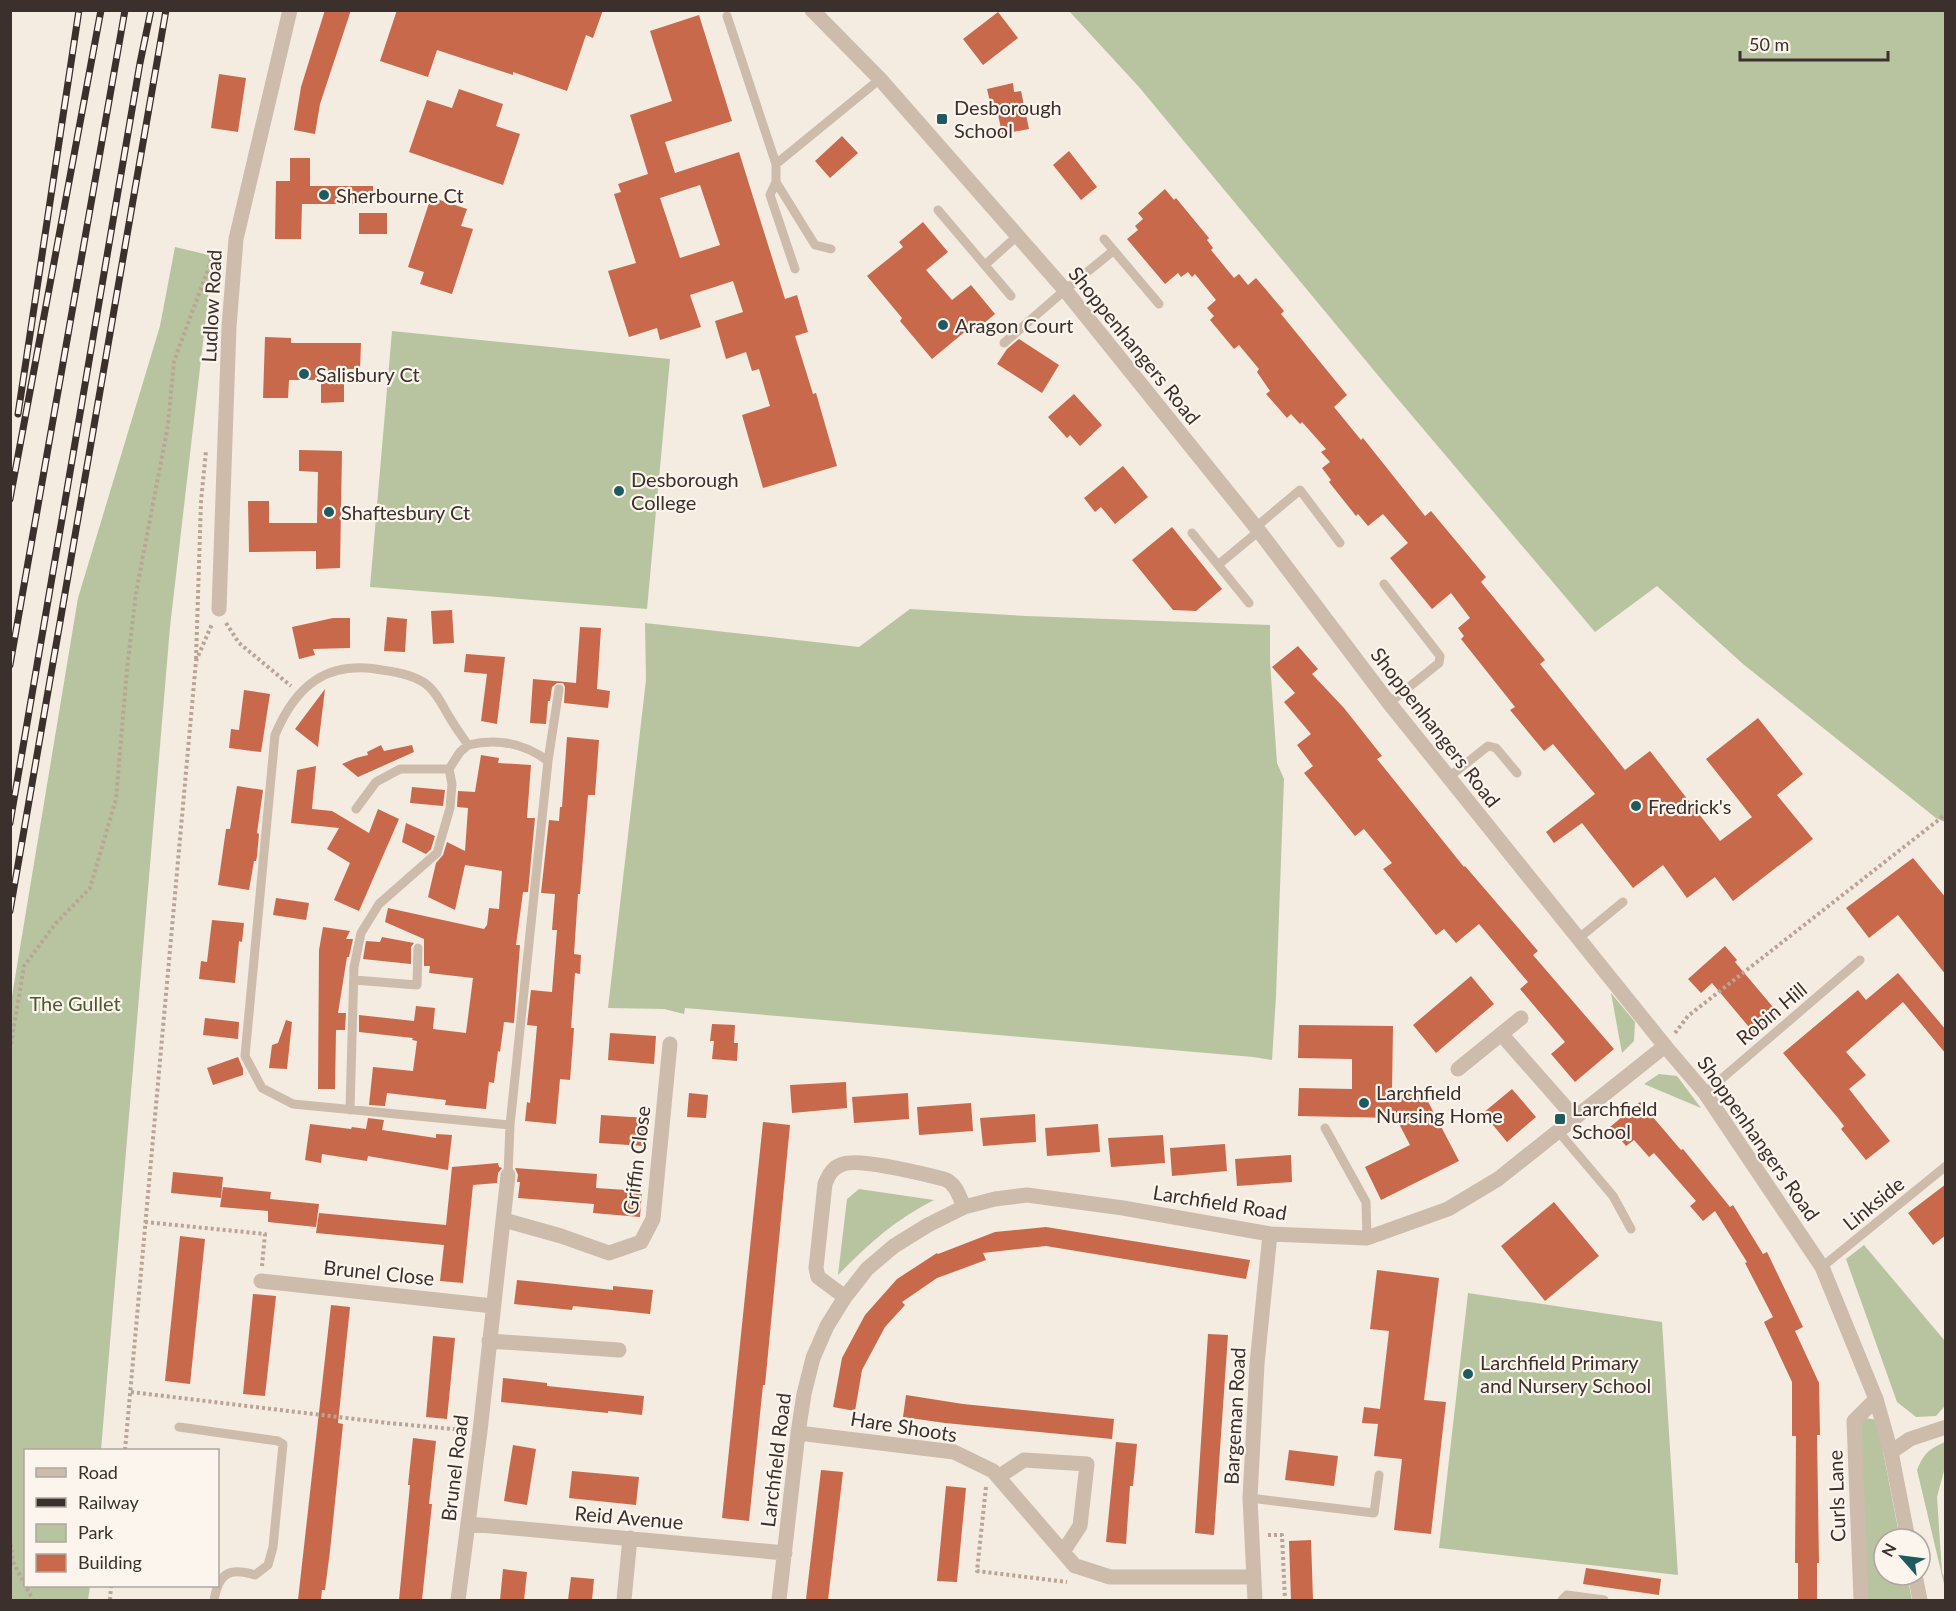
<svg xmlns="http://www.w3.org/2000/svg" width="1956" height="1611" viewBox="0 0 1956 1611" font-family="Lato,sans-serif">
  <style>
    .green { fill: #b8c4a0 }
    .building { fill: #c8694b; fill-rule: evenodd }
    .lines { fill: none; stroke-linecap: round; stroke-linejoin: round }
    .path { stroke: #b9a596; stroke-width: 4; stroke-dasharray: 3 3; stroke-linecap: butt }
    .service { stroke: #cdbbac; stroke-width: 9 }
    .minor { stroke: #cdbbac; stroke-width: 15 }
    .tertiary { stroke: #cdbbac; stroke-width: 15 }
    .rail-casing { stroke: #3b302b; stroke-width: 7 }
    .rail { stroke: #fbf5ee; stroke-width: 4.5; stroke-dasharray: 14; stroke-linecap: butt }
    .poi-dot { fill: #1f5a5e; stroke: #fbf5ee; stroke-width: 2 }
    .labels { text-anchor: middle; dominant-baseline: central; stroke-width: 4.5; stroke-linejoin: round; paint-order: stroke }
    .poi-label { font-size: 20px; fill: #3b302b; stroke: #fbf5ee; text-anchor: start }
    .street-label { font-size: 20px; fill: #3b302b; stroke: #fbf5ee }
    .park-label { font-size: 20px; fill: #4a5a2e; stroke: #fbf5ee }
  </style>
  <rect width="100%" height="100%" fill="#f4ebe1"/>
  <path class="green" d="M1069 11H1945V822L1936 818 1743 664 1657 586 1595 632 1386 385 1139 87Z
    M175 247 213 256 170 627 101 1450H26V1586H90L88 1600H11V1002L78 598 160 326Z
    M392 331 670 359 647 609 370 587Z
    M910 609 1026 616 1270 625V662L1277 763 1284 779 1276 996 1272 1060 1253 1057 685 1008 684 1014 664 1009 608 1008 646 680 645 623 859 647Z
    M1611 993 1635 1022 1634 1041 1622 1053Z
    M1659 1074 1677 1076 1701 1108 1644 1084Z
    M859 1189 934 1200C896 1219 867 1245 838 1275L847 1199Z
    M1864 1245 1945 1341 1944 1407 1936 1416 1916 1417 1897 1402 1846 1259Z
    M1468 1293 1662 1322 1678 1575 1439 1548Z
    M1866 1418 1877 1420 1900 1539H1884V1575H1907L1912 1600H1866L1861 1422Z
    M1945 1442V1467L1937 1497 1942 1572 1945 1579V1588L1917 1470C1924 1453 1929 1449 1945 1442Z"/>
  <path class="building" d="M325 10H351L320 104 315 134 294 130 301 87Z
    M397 10H603L593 38 586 35 567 91 513 72V75L437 50 428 77 380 61Z
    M998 12 1018 38 983 65 963 39Z
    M699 15 732 121 665 142 675 173 739 152 785 299 797 295 808 332 795 336 813 394 816 393 837 466 763 488 742 415 770 406 759 369 752 371 746 352 726 359 715 321 743 312 733 281 690 295 701 327 660 340 657 328 629 337 608 271 636 263 614 194 621 192 618 184 648 174 630 115 672 101 650 31ZM700 185 720 245 680 258 660 198Z
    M219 74 246 78 238 132 211 128Z
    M1013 83 1014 92 1021 91 1029 129 1002 134 997 109 992 110 987 89Z
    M459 89 503 104 496 126 520 134 503 185 409 152 427 100 452 108Z
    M842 136 858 153 830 178 815 161Z
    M1069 151 1097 187 1081 200 1053 165Z
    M290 158H310V186H373V204H302L301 239H275L276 181H290Z
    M1165 189 1174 200 1176 198 1209 238 1207 240 1213 248 1211 250 1234 278 1239 274 1248 285 1256 278 1284 311 1281 314 1347 395 1334 407 1361 440 1363 438 1425 516 1431 511 1486 577 1481 582 1545 660 1540 664 1625 770 1650 751 1720 841 1752 817 1706 759 1758 718 1803 774 1777 795 1813 839 1733 901 1715 877 1687 898 1663 865 1633 888 1582 823 1554 843 1546 832 1595 794 1553 744 1544 751 1510 710 1515 707 1461 639 1464 636 1458 628 1470 618 1451 593 1432 609 1390 558 1408 543 1383 514 1368 526 1358 514 1356 516 1329 482 1331 480 1322 468 1330 462 1321 452 1326 449 1302 422 1300 424 1291 414 1287 418 1266 394 1270 391 1257 372 1259 369 1239 345 1234 349 1210 320 1214 316 1207 308 1216 300 1195 274 1192 277 1188 272 1181 277 1178 273 1165 284 1127 239 1138 230 1135 226 1143 219 1138 213Z
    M431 197 467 209 461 226 473 229 452 294 420 284 424 272 408 267Z
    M359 213H387V234H359Z
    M923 222 948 252 926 270 952 300 971 285 995 314 971 334 967 330 932 359 900 321 902 318 867 276 903 247 899 242Z
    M265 337 291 338V343H361L360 369H344V402L321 403V380H289L288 398H263Z
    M1019 339 1059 365 1042 393 997 364 1007 349Z
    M1074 394 1102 425 1080 446 1070 435 1067 438 1048 417Z
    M299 450 342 451 340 568 316 569V551L249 552 248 501H269V523H317L318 472 299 471Z
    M1123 466 1148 497 1115 524 1101 507 1095 512 1084 498Z
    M1172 527 1222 589 1196 611 1173 610 1132 560Z
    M452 610 454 643 433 644 431 611Z
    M387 617 407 619 405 652 384 651Z
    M333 618H350V648L313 649 315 655 299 659 292 627Z
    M580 627 601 628 597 689 610 691 608 708 564 703 565 687 563 683H557L552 687 550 701H548L546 724 530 723 533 679 576 683Z
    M1298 646 1318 669 1312 674 1344 708 1382 756 1377 759 1464 867 1465 866 1538 951 1533 955 1614 1049 1575 1082 1551 1054 1565 1042 1520 989 1528 982 1479 924 1456 943 1444 929 1436 935 1383 869 1392 863 1364 829 1355 836 1304 773 1313 766 1297 745 1311 734 1284 702 1295 693 1272 667Z
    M466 654 505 657 497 724 481 721 487 674 464 672Z
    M325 689 318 747 295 729Z
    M244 690 270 694 261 752 229 748 231 729 239 730Z
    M567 737 599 740 595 795H588L580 894H578L574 954 581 955 580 974 575 973 571 1028H574L570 1080 560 1079 556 1124 525 1121 527 1102 530 1103 537 1026 527 1025 531 990 552 992 557 930H552L555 894 541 893 549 820 559 821 560 807H562Z
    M381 745 384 751 412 745 414 752 358 777 342 764 356 758 368 755 367 752Z
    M481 755 499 758 498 763 531 765 527 818H535L528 892H523L516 945H520L514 1023 504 1022 500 1052 498 1051 494 1083 489 1082 486 1109 445 1105 446 1100 387 1093 385 1106 369 1105 373 1067 413 1071 417 1041 412 1040 413 1038 359 1032V1015L414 1021 416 1006 435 1008 433 1029 466 1033 473 978 429 973 430 966H424V939L385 922 388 908 484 929 487 925 489 908 499 909 502 871 465 865 455 910 428 897 436 863 443 855 447 842 465 851 468 808 457 807 458 791 475 792Z
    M316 766 312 809 332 811 369 833 378 809 399 819 359 911 334 900 350 863 327 849 339 828 291 823 297 770Z
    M237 786 263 790 257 833 259 834 257 856 256 861H254L249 890 218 885 226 829H230Z
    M412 787 445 790 443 806 410 803Z
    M406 823 435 836 431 849 426 854 402 842Z
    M1913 858 1946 898V975L1898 915 1869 938 1846 908Z
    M276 898 309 903 306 920 273 915Z
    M212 920 244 923 242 942 239 941 235 983 199 979 201 961 207 962Z
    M323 927 350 931 346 939H353L349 957H347L338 1013H346L345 1030H336L335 1089H318L319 950Z
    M382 937 414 943 411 947V964L363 959 366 941 380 942Z
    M1725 946 1737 960 1735 962 1778 1013 1754 1033 1712 983 1701 993 1688 979Z
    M1898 973 1946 1030V1054L1903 1002 1846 1052 1866 1075 1849 1089 1890 1141 1866 1160 1841 1129 1844 1126 1838 1118 1783 1053 1858 990 1866 1000Z
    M1471 976 1494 1004 1436 1053 1413 1025Z
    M205 1018 239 1022 238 1039 203 1035Z
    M286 1020 292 1022 287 1069 269 1068 272 1045 278 1043Z
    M712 1024 735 1025 734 1043H738L737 1061 712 1059 714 1041H710Z
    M1299 1025 1393 1026 1392 1089 1422 1090 1459 1161 1381 1200 1365 1167 1410 1145 1396 1118 1298 1116 1299 1088 1352 1089V1059L1298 1058Z
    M610 1033 656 1036 654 1064 608 1060Z
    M238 1057 243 1069V1075L213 1085 207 1068Z
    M846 1082 847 1108 792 1113 790 1085Z
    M1512 1089 1536 1117 1507 1142 1483 1113Z
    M689 1093 708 1095 706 1118 687 1117Z
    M908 1093 909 1119 854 1123 852 1097Z
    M1640 1102 1681 1150 1683 1149 1730 1207 1733 1205 1763 1254 1767 1252 1803 1327 1795 1331 1819 1383 1820 1435H1817L1819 1563H1817V1600H1798V1563H1795L1796 1436H1792V1382L1764 1322 1773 1317 1745 1263 1747 1262 1715 1211 1703 1221 1690 1206 1696 1201 1654 1153 1649 1157 1634 1140 1626 1146 1610 1127Z
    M971 1103 973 1131 919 1135 917 1107Z
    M1035 1114 1036 1142 983 1146 980 1118Z
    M601 1115 646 1118 644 1146 599 1143Z
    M368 1118 384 1120 382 1130 436 1138V1134L452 1135 448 1170 368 1156 367 1161 322 1154 321 1163 305 1160 310 1124 351 1129 352 1127 366 1129Z
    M763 1122 790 1125 765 1385H763L749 1521 722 1518Z
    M1098 1124 1100 1152 1047 1156 1045 1128Z
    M1163 1135 1165 1163 1111 1167 1108 1138Z
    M1225 1144 1227 1171 1172 1176 1170 1148Z
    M1291 1155 1292 1182 1237 1186 1235 1159Z
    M498 1163 499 1167 502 1168 498 1173 497 1183 473 1185 463 1283 440 1281 444 1245 316 1233 319 1213 446 1225 452 1167Z
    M515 1168 597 1174 596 1188 642 1191 640 1217 593 1213 594 1204 518 1198 520 1182H517L518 1175Z
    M173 1172 223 1177 221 1198 171 1193Z
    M1946 1184V1235L1933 1245 1908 1213Z
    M223 1187 271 1192 270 1199 319 1204 316 1227 268 1222V1211L220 1207Z
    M1554 1202 1599 1256 1545 1301 1501 1246Z
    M1046 1227 1250 1260 1246 1279 1046 1246 983 1253 986 1260 937 1278 902 1302 905 1305 885 1327 862 1370 855 1411 833 1407 842 1358 865 1315 897 1279 937 1253 938 1254 995 1232Z
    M180 1236 205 1239 190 1384 165 1381Z
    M1377 1270 1439 1278 1424 1400 1446 1402 1431 1534 1394 1530 1402 1459 1374 1456 1378 1424 1362 1423 1364 1407 1380 1409 1389 1331 1370 1329Z
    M517 1280 613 1290V1286L653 1290 650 1314 573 1306 572 1310 514 1304Z
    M253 1294 276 1296 265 1396 243 1394Z
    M331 1305 350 1307 338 1423 343 1424 330 1551 325 1590H322L321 1600H298Z
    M1208 1334 1228 1335 1214 1535 1195 1533Z
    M433 1336 455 1338 447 1419 426 1417Z
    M503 1378 547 1383V1386L644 1396 642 1415 608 1411V1413L501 1402Z
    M906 1395 963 1404 1114 1419 1112 1439 945 1423 903 1417Z
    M413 1438 436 1441 429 1504H432L422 1600H399L410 1485H408Z
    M1116 1442 1137 1444 1133 1486H1130L1126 1544 1106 1542Z
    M513 1445 536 1449 527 1505 504 1501Z
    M1289 1450 1338 1456 1334 1486 1285 1480Z
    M821 1470 843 1472 828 1600 806 1599Z
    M572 1471 639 1477 636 1505 569 1498Z
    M946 1486 966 1488 957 1582 937 1581Z
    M1311 1540 1313 1600H1291L1289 1541Z
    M1586 1568 1661 1579 1659 1595 1583 1584Z
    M503 1569 527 1572 524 1600H500Z
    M571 1577 594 1579 592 1600H568Z"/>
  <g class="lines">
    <path class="path" d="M226 623 239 643 291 686
      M196 659 201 501 206 451
      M1675 1033 1688 1016 1946 814
      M10 1050 24 966 56 923 90 888 116 799 127 669 136 593 168 425 174 361 213 256 218 252
      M145 1222 265 1234 262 1266
      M131 1392 388 1423 464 1430
      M125 1450 196 661 212 624
      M986 1487 977 1571 1067 1582
      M1268 1535H1282L1285 1600
      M10 1538 13 1562 33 1600
      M110 1600 111 1586"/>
    <path class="service" d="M727 16 776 164 880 79
      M776 164V182L815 245 831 249
      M776 182 770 195 795 269
      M938 210 1011 296
      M1104 239 1159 304
      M985 265 1017 236
      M1004 343 1065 290 1113 251
      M1256 527 1300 490 1340 543
      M1192 533 1249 603
      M1218 565 1259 531
      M1384 584 1440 656 1439 663 1389 703
      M548 761 559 689
      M1449 777 1488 746 1496 748 1517 773
      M356 809 376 782 400 769H449
      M1579 938 1623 902
      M354 980 417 985 418 948
      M1705 1093 1860 960
      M350 1110 354 967 361 933 379 904 437 853 450 808 452 784 449 769 460 752 468 745
      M1325 1128 1366 1202 1367 1238
      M1558 1131 1613 1196 1631 1229
      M508 1175 510 1125 548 761C524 743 497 738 468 745 462 736 455 727 450 718 443 707 437 692 426 684 414 675 397 672 382 670 327 660 296 685 275 735L245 1056 262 1088 293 1104 510 1125
      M1822 1267 1946 1166
      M179 1427 278 1441 283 1444 273 1547 268 1565 255 1575C229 1567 219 1573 214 1600
      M1250 1498 1374 1513 1379 1475
      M1562 1600 1567 1595 1604 1600"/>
    <path class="minor" d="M219 609 229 327 236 239 290 10
      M1502 1035 1575 1118
      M1458 1069 1521 1018
      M504 1220 561 1236 609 1253 641 1242 653 1219 670 1044
      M261 1281 493 1306
      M845 1297 818 1277 816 1268 825 1184C829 1174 833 1167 843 1164 861 1158 923 1174 944 1179 956 1183 959 1196 964 1207
      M489 1341 619 1350
      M798 1433 954 1452 993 1471 1075 1566 1079 1567 1110 1577H1254
      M1891 1452 1910 1439 1946 1427
      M998 1477 1024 1460 1087 1464 1080 1526 1063 1552
      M469 1524 785 1553
      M458 1600 480 1431 508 1175
      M624 1600 630 1538
      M779 1600 798 1433 804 1394 813 1358 827 1326 845 1297 867 1269 894 1246 928 1225 964 1207 995 1199 1027 1195 1123 1208 1270 1234 1367 1238 1448 1209 1498 1179 1665 1046
      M1255 1600 1250 1498 1257 1364 1270 1234
      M1861 1600 1854 1421 1876 1399"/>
    <path class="tertiary" d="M812 10 880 79 1065 290 1259 531 1389 703 1665 1046 1705 1093 1822 1267 1876 1399 1891 1452 1908 1539
      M1915 1575 1920 1600"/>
    <g class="rail-casing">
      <path id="rail" d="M18 414 79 10
        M10 499 101 10
        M10 665 125 10
        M10 823 140 63 151 10
        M10 911 166 10"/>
    </g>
    <use href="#rail" class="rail"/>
  </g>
  <g class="poi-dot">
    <rect x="936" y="113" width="12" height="12" rx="3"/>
    <circle cx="324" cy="195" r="6"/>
    <circle cx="943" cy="325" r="6"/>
    <circle cx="304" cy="374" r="6"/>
    <circle cx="619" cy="491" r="6"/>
    <circle cx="329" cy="512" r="6"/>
    <circle cx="1636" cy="806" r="6"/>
    <circle cx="1364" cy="1103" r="6"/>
    <rect x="1554" y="1113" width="12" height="12" rx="3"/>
    <circle cx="1468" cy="1374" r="6"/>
  </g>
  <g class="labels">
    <g class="poi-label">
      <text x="954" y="107">Desborough<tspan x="954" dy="23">School</tspan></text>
      <text x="336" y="195">Sherbourne Ct</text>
      <text x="955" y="325">Aragon Court</text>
      <text x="316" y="374">Salisbury Ct</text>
      <text x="631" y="479">Desborough<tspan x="631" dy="23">College</tspan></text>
      <text x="341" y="512">Shaftesbury Ct</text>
      <text x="1648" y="806">Fredrick's</text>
      <text x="1376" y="1092">Larchfield<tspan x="1376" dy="23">Nursing Home</tspan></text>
      <text x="1572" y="1108">Larchfield<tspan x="1572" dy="23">School</tspan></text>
      <text x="1480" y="1362">Larchfield Primary<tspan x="1480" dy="23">and Nursery School</tspan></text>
    </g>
    <g class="street-label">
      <text transform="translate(211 306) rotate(-87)">Ludlow Road</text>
      <text transform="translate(1135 345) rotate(51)">Shoppenhangers Road</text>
      <text transform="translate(1436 727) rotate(52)">Shoppenhangers Road</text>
      <text transform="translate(1771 1013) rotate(-40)">Robin Hill</text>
      <text transform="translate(1759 1138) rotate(55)">Shoppenhangers Road</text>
      <text transform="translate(636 1160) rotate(-83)">Griffin Close</text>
      <text transform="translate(1220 1202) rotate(9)">Larchfield Road</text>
      <text transform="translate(1873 1203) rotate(-39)">Linkside</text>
      <text transform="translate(379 1272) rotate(6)">Brunel Close</text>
      <text transform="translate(1234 1416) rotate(-87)">Bargeman Road</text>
      <text transform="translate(904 1426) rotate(9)">Hare Shoots</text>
      <text transform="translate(775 1460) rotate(-83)">Larchfield Road</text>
      <text transform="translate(454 1468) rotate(-83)">Brunel Road</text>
      <text transform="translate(1836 1496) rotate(-92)">Curls Lane</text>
      <text transform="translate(629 1517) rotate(5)">Reid Avenue</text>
    </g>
    <g class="park-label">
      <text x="75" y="1003">The Gullet</text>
    </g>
  </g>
  <rect width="1956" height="1611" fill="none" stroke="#3b302b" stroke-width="24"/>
  <rect x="24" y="1449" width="195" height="138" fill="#fbf5ee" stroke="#aea6a0" stroke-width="1.5"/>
  <rect x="36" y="1468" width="30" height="9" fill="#cdbbac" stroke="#aea6a0" stroke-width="1.5"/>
  <text x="78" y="1479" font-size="18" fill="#3b302b">Road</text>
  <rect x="36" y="1498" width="30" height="9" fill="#3b302b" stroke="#aea6a0" stroke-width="1.5"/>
  <text x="78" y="1509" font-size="18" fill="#3b302b">Railway</text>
  <rect x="36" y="1524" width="30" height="18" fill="#b8c4a0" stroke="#aea6a0" stroke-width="1.5"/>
  <text x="78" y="1539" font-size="18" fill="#3b302b">Park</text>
  <rect x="36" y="1554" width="30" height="18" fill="#c8694b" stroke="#aea6a0" stroke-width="1.5"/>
  <text x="78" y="1569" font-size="18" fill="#3b302b">Building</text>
  <g transform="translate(1902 1557) rotate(298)"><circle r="28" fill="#fbf5ee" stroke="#aea6a0" stroke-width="1.5"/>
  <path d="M0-4.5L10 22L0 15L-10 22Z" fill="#1f5a5e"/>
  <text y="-9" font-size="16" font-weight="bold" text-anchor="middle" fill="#3b302b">N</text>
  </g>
  <path d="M1740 51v9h148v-9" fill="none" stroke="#3b302b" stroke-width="3"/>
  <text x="1749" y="51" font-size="18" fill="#3b302b" stroke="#fbf5ee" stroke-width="4.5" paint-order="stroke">50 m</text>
</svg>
